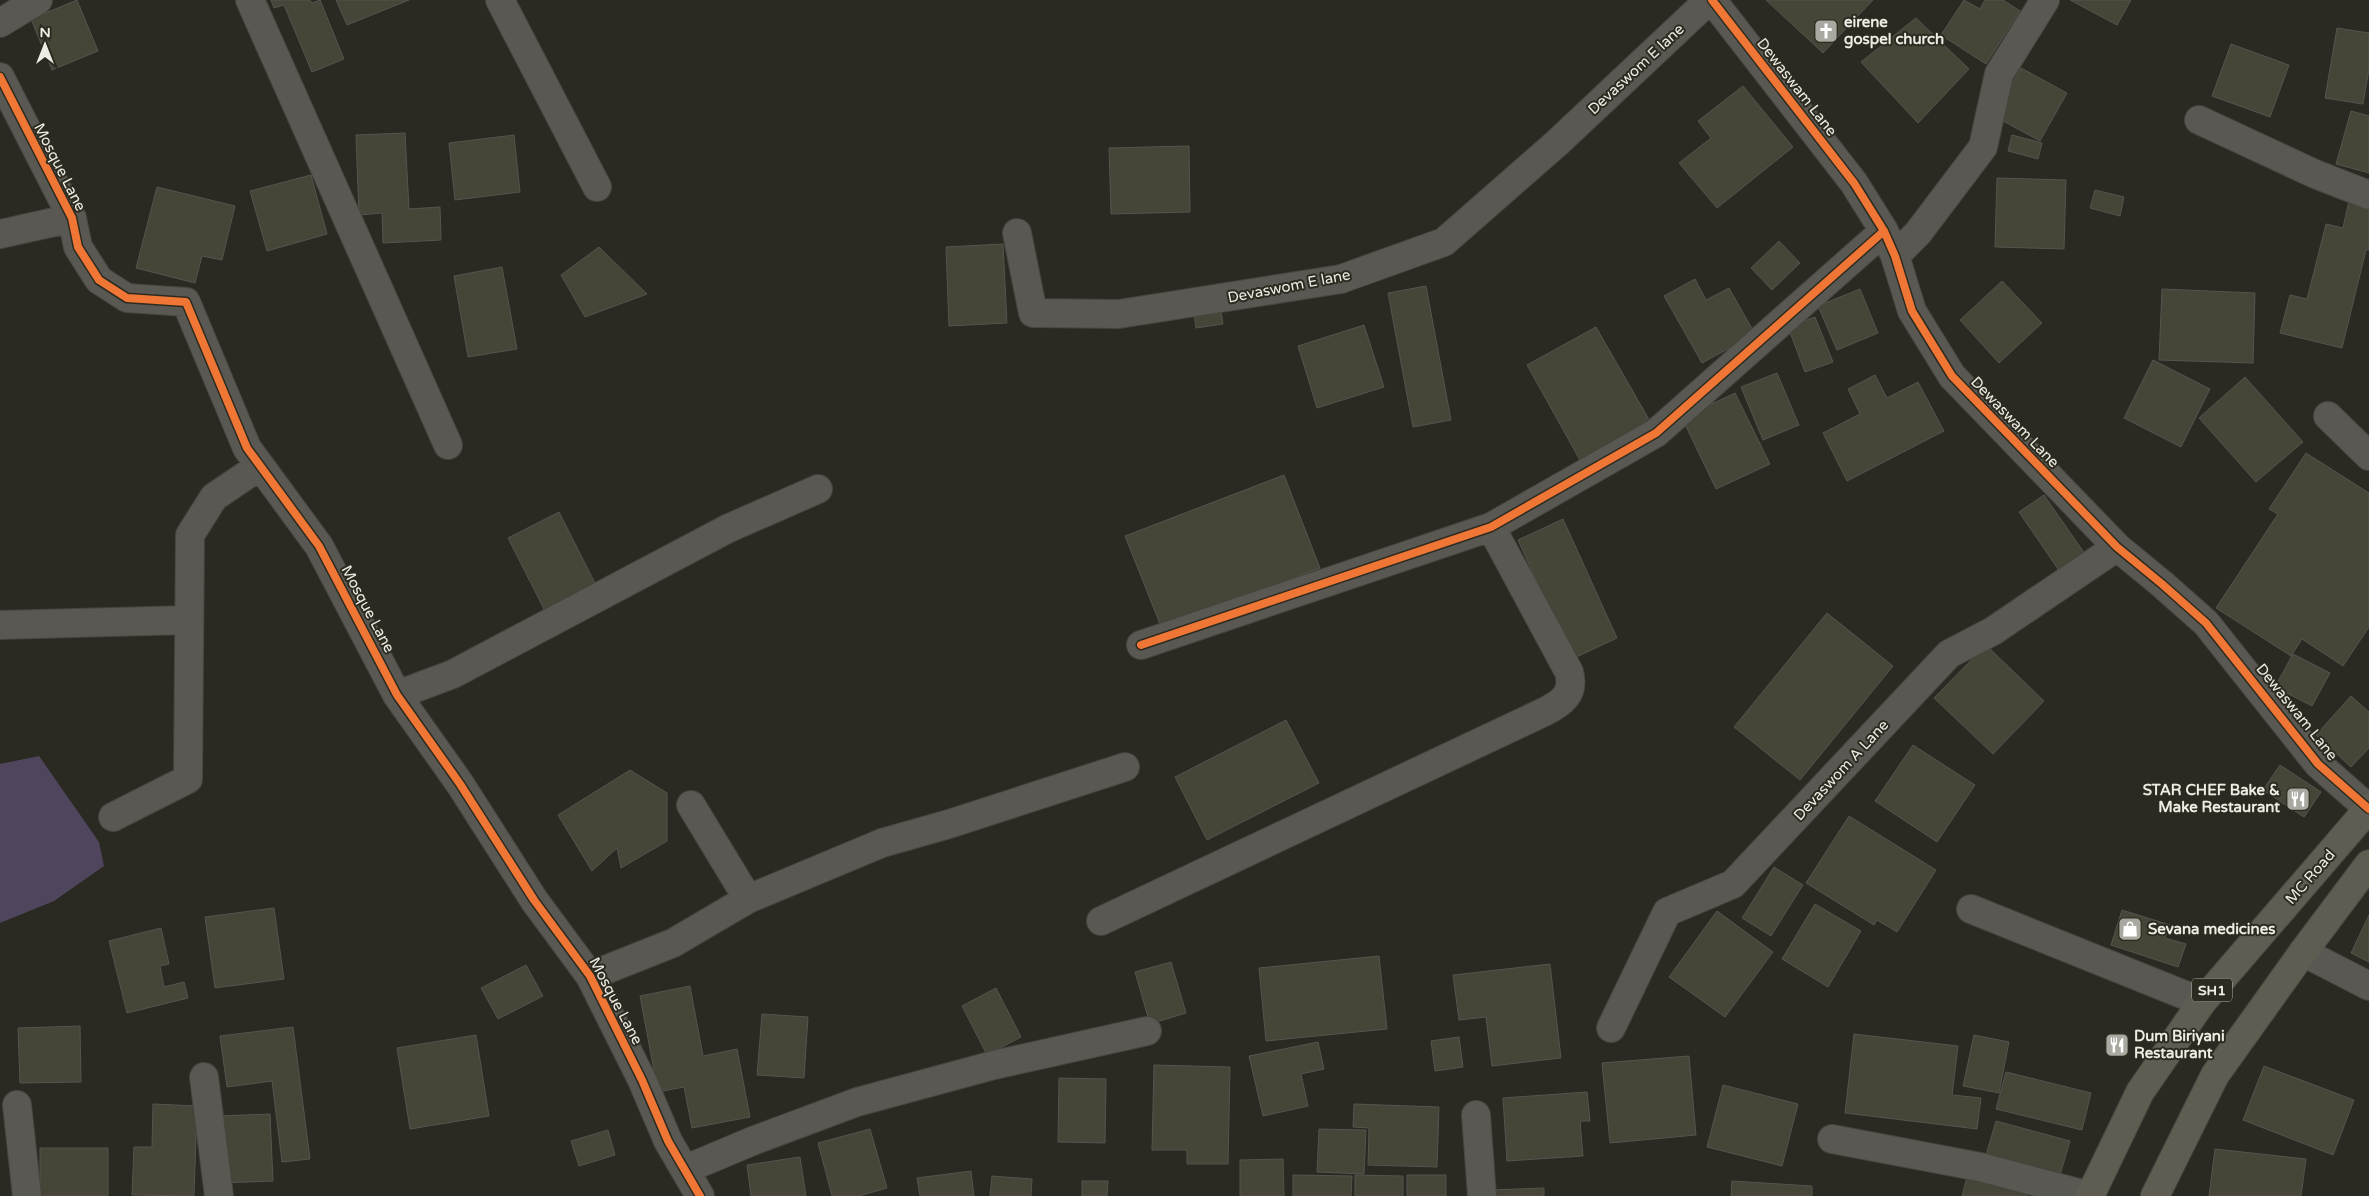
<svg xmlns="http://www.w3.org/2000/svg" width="2369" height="1196" viewBox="0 0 2369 1196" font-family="'Varela Round',sans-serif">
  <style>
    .green { fill: #4f465e }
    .building { fill: #464538; stroke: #55544f }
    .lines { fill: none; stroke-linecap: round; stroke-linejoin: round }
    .minor-casing { stroke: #46453f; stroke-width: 30 }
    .primary-casing { stroke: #46453f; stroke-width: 30 }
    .minor { stroke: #595853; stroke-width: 28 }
    .primary { stroke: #5f5d51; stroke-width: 28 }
    .cycleway-casing { stroke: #2d2b1f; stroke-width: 11 }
    .cycleway { stroke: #f07635; stroke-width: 8 }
    .labels { text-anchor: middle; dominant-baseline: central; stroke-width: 4; stroke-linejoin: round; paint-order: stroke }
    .shield { fill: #2d2b1f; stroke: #b3b2aa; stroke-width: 1 }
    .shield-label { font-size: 14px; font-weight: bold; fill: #edece5 }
    .poi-label { font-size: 15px; font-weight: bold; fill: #edece5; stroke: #2d2b1f; text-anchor: start }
    .street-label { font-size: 15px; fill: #edece5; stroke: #2d2b1f }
  </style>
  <rect width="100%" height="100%" fill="#2a2922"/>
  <path class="green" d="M39 756 99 842 104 866 54 901 0 923V764Z"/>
  <path class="building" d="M77 0 98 51 52 70 31 19Z
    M271 0H310L312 3 320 0 344 59 312 72 284 5 274 8Z
    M336 0H409L347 25Z
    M1766 0H1873L1823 53Z
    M1964 0 1980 9 1985 0H2003L2020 11 1986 64 1941 35Z
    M2070 0H2131L2117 25Z
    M1916 18 1969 69 1918 123 1861 62Z
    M2337 28 2369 33V69L2363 104 2325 98Z
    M2231 44 2289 65 2270 117 2212 96Z
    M2021 68 2067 93 2040 141 1994 116Z
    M1743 86 1793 147 1717 208 1679 163 1711 138 1698 121Z
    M2351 111 2369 116V173L2336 164Z
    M405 133 409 209 440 207 441 240 383 243 382 213 359 215 356 135Z
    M514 135 520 192 455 200 449 143Z
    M2012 135 2042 143 2038 159 2008 151Z
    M1189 146 1190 212 1111 214 1109 148Z
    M311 175 327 234 267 251 250 191Z
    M1997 178 2066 180 2064 249 1995 247Z
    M157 187 235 206 222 260 202 256 195 283 136 268Z
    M2095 190 2124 197 2120 216 2090 208Z
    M2350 196 2369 201V250H2366L2342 348 2280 333 2290 295 2307 299 2326 224 2343 228Z
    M1779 241 1800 263 1772 290 1751 268Z
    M1003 244 1007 323 949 326 946 247Z
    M599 247 647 294 585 317 561 275Z
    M502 267 517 349 468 357 454 276Z
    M1695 279 1706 300 1729 288 1755 334 1702 363 1664 296Z
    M2002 281 2042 323 1999 363 1960 320Z
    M1426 286 1451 420 1413 427 1388 293Z
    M1860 289 1878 333 1837 350 1818 306Z
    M2162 289 2255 293 2253 363 2159 360Z
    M1221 311 1223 324 1196 328 1194 314Z
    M1815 317 1833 362 1805 372 1788 327Z
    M1364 325 1384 387 1317 408 1298 346Z
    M1596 327 1651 423 1581 462 1527 365Z
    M2153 360 2210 389 2181 447 2124 418Z
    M1777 373 1799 425 1763 440 1741 387Z
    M1875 375 1887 398 1918 382 1944 431 1847 481 1823 433 1860 414 1848 389Z
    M2245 377 2303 442 2256 482 2199 418Z
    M1735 393 1770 464 1716 489 1682 418Z
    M2306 453 2369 493V627L2343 666 2302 639 2291 656 2216 608 2278 514 2269 509Z
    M1284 475 1320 568 1162 629 1125 536Z
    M2044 495 2085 554 2060 572 2019 512Z
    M559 512 597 587 546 613 508 538Z
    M1563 519 1617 638 1572 659 1518 540Z
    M1827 613 1893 666 1800 780 1734 727Z
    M1986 645 2044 701 1993 754 1934 698Z
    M2293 654 2330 673 2312 706 2275 687Z
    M2351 696 2369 712V748L2351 767 2316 735Z
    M1286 720 1319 783 1207 840 1175 777Z
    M1913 745 1975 785 1937 842 1875 801Z
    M2280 765 2321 792 2304 817 2263 790Z
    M630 770 667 793V841L621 868 617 848 592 871 558 815Z
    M1849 816 1936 870 1897 932 1877 920 1874 925 1806 883Z
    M1774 867 1803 885 1771 936 1742 918Z
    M1815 904 1861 931 1828 987 1782 959Z
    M274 908 284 979 215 988 205 917Z
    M2122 910 2170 925 2165 938 2186 944 2178 967 2111 945Z
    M1717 911 1773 952 1725 1017 1669 977Z
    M2369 915V962L2351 953Z
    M161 928 169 964 160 966 164 987 184 982 188 998 127 1013 109 941Z
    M1379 956 1387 1029 1266 1041 1259 968Z
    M1171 962 1186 1013 1150 1024 1135 972Z
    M1550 964 1561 1058 1492 1066 1486 1017 1459 1020 1453 975Z
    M526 965 543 996 498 1019 481 988Z
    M690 986 703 1056 737 1049 750 1117 692 1128 684 1087 658 1092 640 996Z
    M996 988 1021 1037 987 1055 962 1006Z
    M762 1014 808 1017 804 1078 757 1075Z
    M80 1026 81 1082 20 1083 18 1028Z
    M293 1027 310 1159 282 1162 272 1081 227 1087 220 1036Z
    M1854 1034 1958 1046 1952 1095 1981 1098 1977 1129 1845 1113Z
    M476 1035 489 1116 410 1129 397 1048Z
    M1974 1035 2009 1042 1999 1093 1963 1086Z
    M1459 1037 1463 1067 1435 1071 1431 1041Z
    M1318 1042 1324 1069 1301 1074 1308 1106 1263 1116 1249 1056Z
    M1689 1056 1696 1135 1610 1143 1602 1063Z
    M1154 1065 1230 1067 1228 1164H1187V1150H1152Z
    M2264 1066 2354 1100 2333 1155 2243 1120Z
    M2006 1072 2091 1093 2082 1130 1996 1109Z
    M1059 1078 1106 1079 1105 1143 1058 1142Z
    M1723 1085 1798 1104 1782 1166 1707 1147Z
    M1587 1092 1590 1121H1580L1583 1156 1507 1161 1503 1098Z
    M153 1104 197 1106 194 1196 132 1195 134 1147H152Z
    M1354 1104 1439 1107 1437 1167 1368 1165 1369 1128 1353 1127Z
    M270 1114 273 1181 222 1183 218 1116Z
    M1996 1121 2070 1141 2058 1182 1984 1162Z
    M870 1129 887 1188 859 1196H832L818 1143Z
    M1319 1129 1366 1130 1364 1174 1317 1172Z
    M608 1130 615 1155 579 1166 571 1141Z
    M40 1148H108V1196H40Z
    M2215 1149 2306 1159 2301 1196H2209Z
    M800 1157 806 1196H751L747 1165Z
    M1283 1159 1284 1196H1240V1160Z
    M1969 1170 2029 1185 2027 1196H1962Z
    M971 1171 974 1196H920L917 1178Z
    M1293 1175 1352 1176 1351 1196H1293Z
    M1355 1175 1403 1176V1196H1355Z
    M1407 1175H1446V1196H1407Z
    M992 1176 1032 1179 1031 1196H990Z
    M1082 1181H1108L1107 1196H1082Z
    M1732 1181 1812 1186V1196H1731Z
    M1544 1188V1196H1491V1190Z"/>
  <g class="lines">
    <g class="minor-casing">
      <path id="minor" d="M250 0 448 445
        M500 0 597 187
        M1712 0 1854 183 1884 231 1895 256 1912 311 1952 376 2117 547 2162 584 2206 623 2318 764 2369 809
        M0 23 38 0
        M0 77 72 218 78 247 99 280 127 298 186 302 247 448 319 546 397 695 460 784 534 900 590 976 642 1080 668 1141 700 1196
        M2199 120 2315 174 2369 195
        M1017 233 1033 313 1119 314 1341 279 1444 242 1557 143 1709 0
        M0 234 72 218
        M1895 256 1918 233 1983 147 1999 74 2045 0
        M2328 416 2369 456
        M0 625 188 620
        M1141 645 1491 527 1656 433 1884 231
        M397 695 453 674 727 529 818 489
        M691 805 748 899
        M113 817 188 779 190 535 214 497 260 466
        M1971 909 2202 1002
        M1101 921 1544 712C1562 703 1575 694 1569 672L1491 527
        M2303 952 2369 986
        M590 976 673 943 748 899 882 843 949 824 1125 767
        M1611 1028 1667 912 1733 884 1949 654 1993 631 2117 547
        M204 1077 219 1196
        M17 1105 27 1196
        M1476 1115 1482 1196
        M1832 1139 1980 1167 2090 1196
        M686 1169 755 1140 857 1102 994 1065 1147 1031"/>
    </g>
    <g class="primary-casing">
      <path id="primary" d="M2090 1196 2140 1092 2202 1002 2369 808
        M2155 1196 2215 1075 2303 952 2369 864"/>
    </g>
    <use href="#minor" class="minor"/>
    <use href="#primary" class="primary"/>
    <g class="cycleway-casing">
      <path id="cycleway" d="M1712 0 1854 183 1884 231 1895 256 1912 311 1952 376 2117 547 2162 584 2206 623 2318 764 2369 809
        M0 77 72 218 78 247 99 280 127 298 186 302 247 448 319 546 397 695 460 784 534 900 590 976 642 1080 668 1141 700 1196
        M1141 645 1491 527 1656 433 1884 231"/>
    </g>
    <use href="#cycleway" class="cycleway"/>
  </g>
  <defs>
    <g id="church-square" transform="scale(1.25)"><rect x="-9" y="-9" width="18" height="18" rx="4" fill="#a9a8a1" stroke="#2d2b1f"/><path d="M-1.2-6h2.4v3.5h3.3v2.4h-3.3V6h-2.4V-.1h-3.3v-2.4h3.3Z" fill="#fff"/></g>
    <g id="restaurant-square" transform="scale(1.25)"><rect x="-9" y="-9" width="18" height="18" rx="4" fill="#a9a8a1" stroke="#2d2b1f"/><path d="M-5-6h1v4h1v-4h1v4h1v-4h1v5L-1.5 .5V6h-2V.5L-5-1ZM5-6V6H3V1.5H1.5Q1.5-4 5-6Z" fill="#fff"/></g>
    <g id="shop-square" transform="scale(1.25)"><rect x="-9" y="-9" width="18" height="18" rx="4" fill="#a9a8a1" stroke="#2d2b1f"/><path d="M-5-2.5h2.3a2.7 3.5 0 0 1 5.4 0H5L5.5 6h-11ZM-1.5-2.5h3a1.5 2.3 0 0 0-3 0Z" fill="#fff"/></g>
  </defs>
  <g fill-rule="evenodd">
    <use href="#church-square" x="1826" y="31"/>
    <use href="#restaurant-square" x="2298" y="799"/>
    <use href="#shop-square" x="2130" y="929"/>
    <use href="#restaurant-square" x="2117" y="1045"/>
  </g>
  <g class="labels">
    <rect class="shield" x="2192" y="978.5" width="40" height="23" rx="4"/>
    <g class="shield-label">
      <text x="2212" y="990">SH1</text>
    </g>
    <g class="poi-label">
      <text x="1844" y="22">eirene<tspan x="1844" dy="17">gospel church</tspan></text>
      <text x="2280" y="790" text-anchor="end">STAR CHEF Bake &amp;<tspan x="2280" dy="17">Make Restaurant</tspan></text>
      <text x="2148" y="929">Sevana medicines</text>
      <text x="2134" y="1036">Dum Biriyani<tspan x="2134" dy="17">Restaurant</tspan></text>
    </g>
    <g class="street-label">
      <text transform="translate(1636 69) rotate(-43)">Devaswom E lane</text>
      <text transform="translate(1797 87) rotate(52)">Dewaswam Lane</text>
      <text transform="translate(60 167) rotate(63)">Mosque Lane</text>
      <text transform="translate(1289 286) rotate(-11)">Devaswom E lane</text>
      <text transform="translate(2015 422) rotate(46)">Dewaswam Lane</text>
      <text transform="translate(368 609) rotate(62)">Mosque Lane</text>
      <text transform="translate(2297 712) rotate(51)">Dewaswam Lane</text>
      <text transform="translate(1841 770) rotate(-47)">Devaswom A Lane</text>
      <text transform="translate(2310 877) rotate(-49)">MC Road</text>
      <text transform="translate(616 1001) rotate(62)">Mosque Lane</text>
    </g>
  </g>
  <g transform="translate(45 45)" stroke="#2d2b1f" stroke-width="4" paint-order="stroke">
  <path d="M0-4L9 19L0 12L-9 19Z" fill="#edece5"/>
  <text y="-8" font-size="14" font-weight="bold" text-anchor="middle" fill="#edece5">N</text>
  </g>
</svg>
